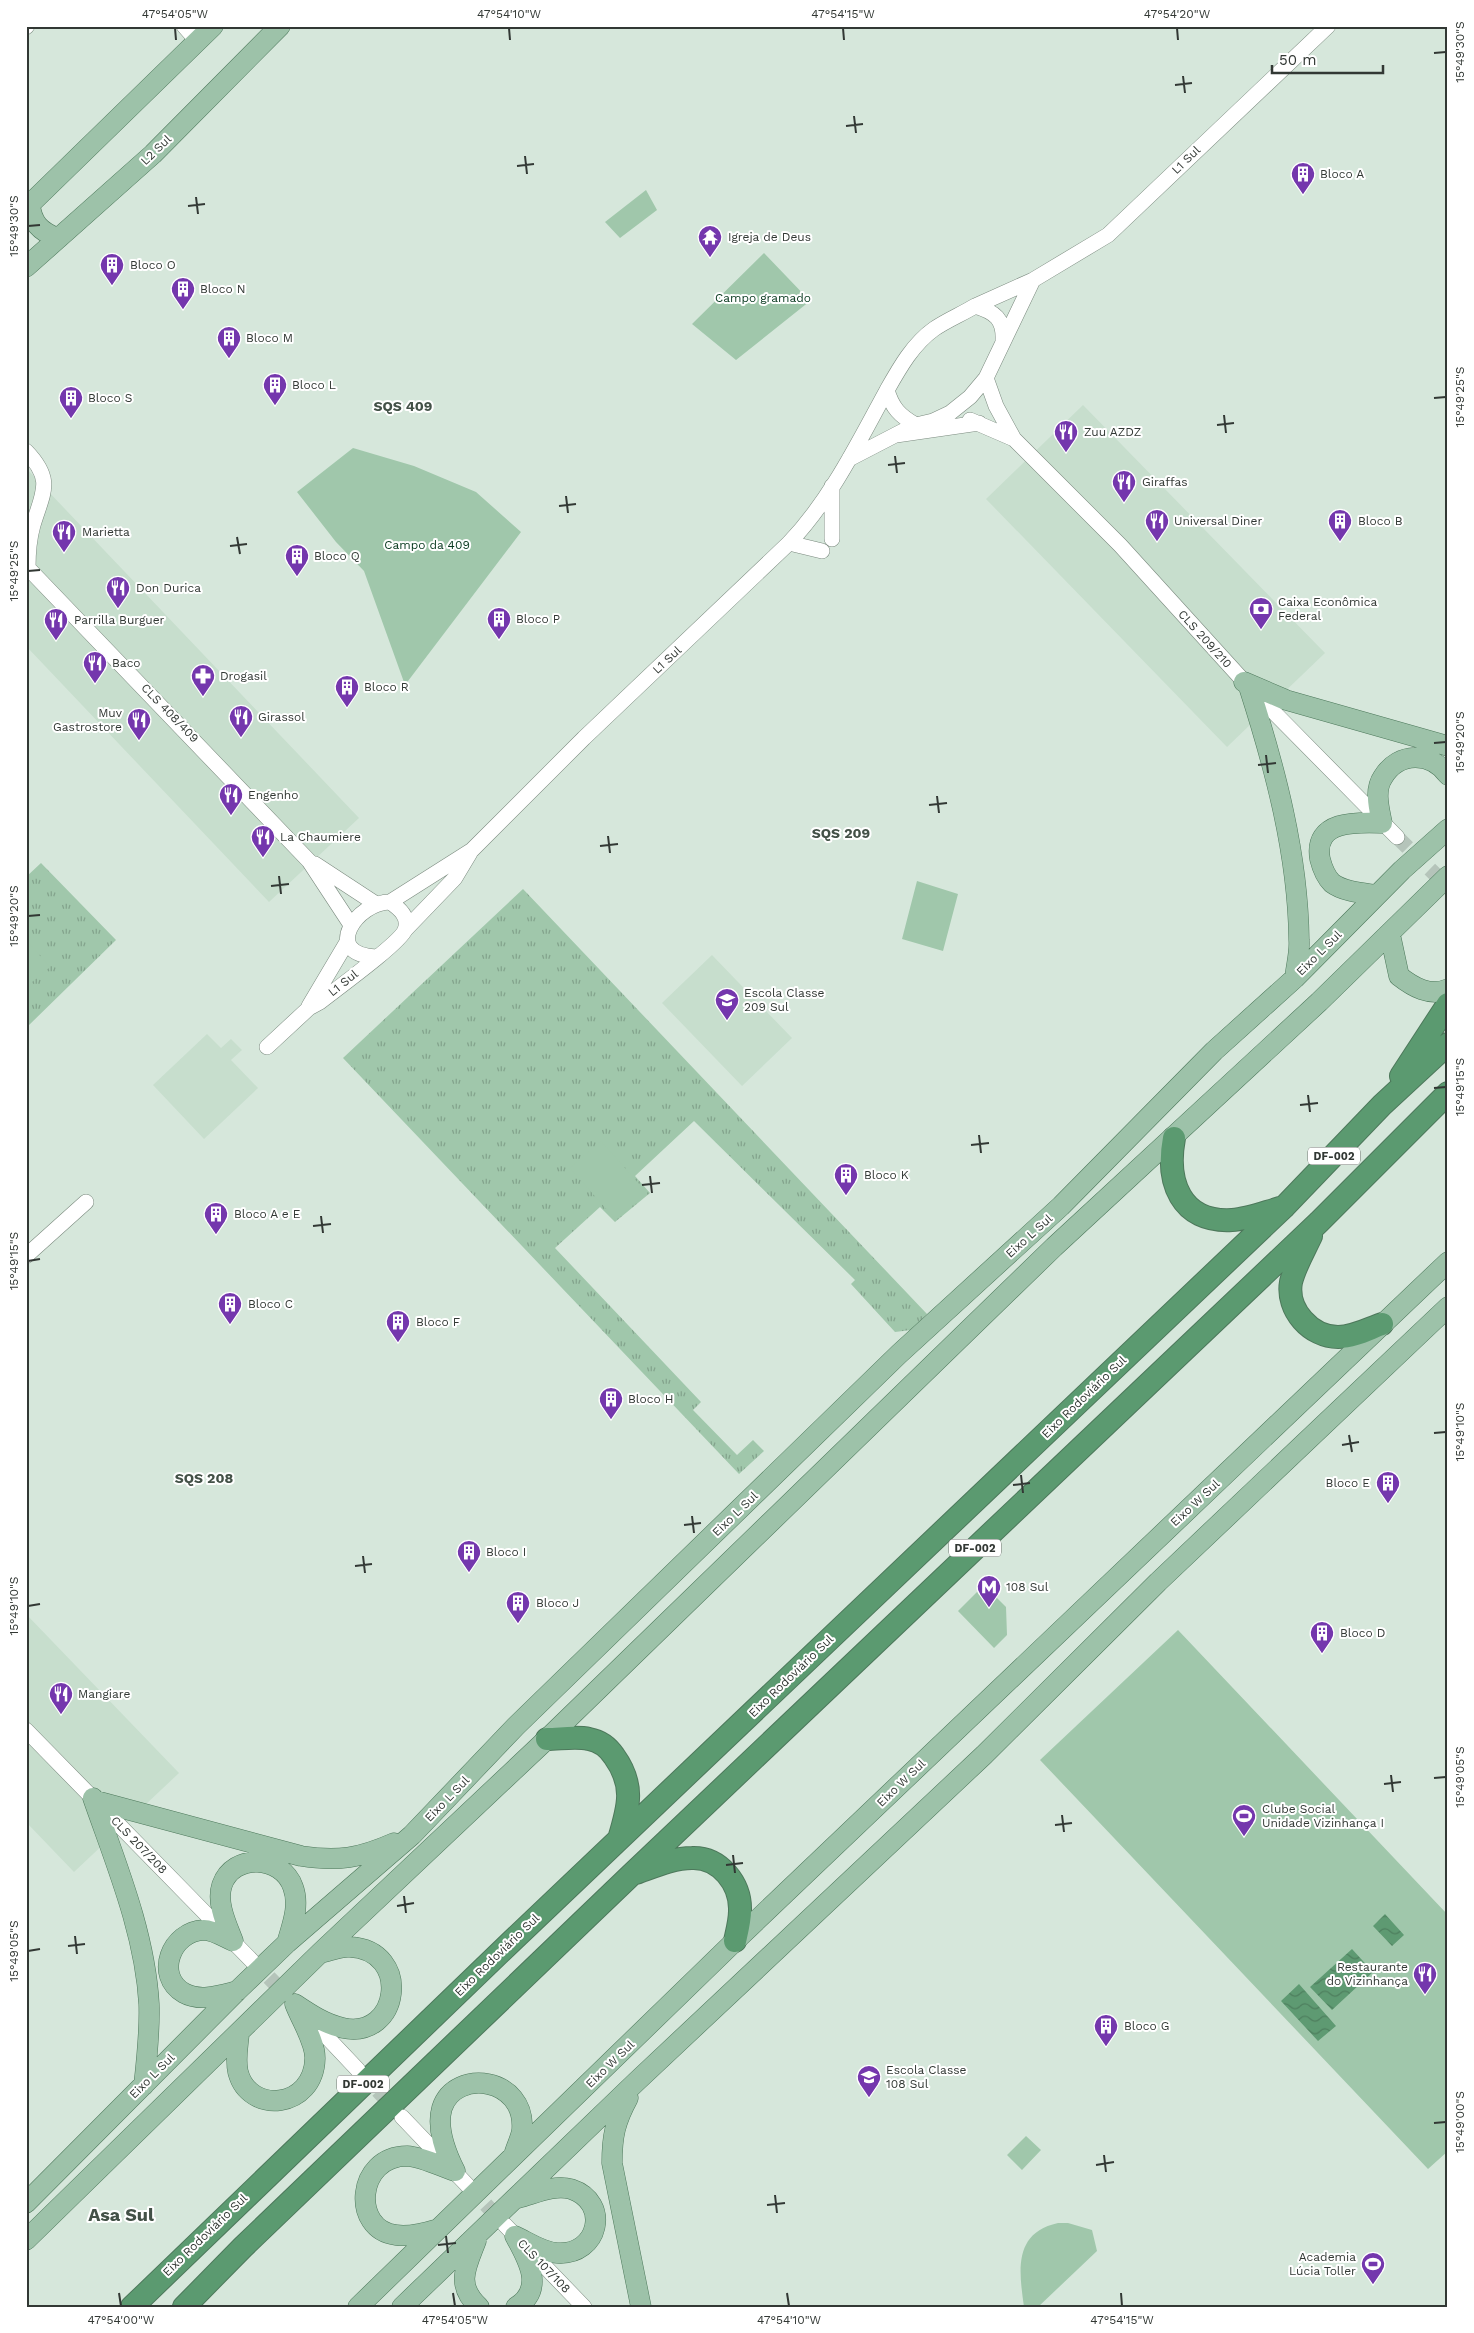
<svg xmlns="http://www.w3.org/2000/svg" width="1474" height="2333" font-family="'Work Sans',sans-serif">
  <defs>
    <pattern id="grass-tufts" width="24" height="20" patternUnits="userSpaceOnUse" patternTransform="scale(1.25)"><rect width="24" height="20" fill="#a0c7ab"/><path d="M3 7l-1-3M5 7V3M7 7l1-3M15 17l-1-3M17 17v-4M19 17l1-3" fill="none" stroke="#83a38c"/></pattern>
    <pattern id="water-waves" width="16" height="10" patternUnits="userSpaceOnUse" patternTransform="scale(1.25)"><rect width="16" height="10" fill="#5e9a72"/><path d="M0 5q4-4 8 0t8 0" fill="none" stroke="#4e7f5e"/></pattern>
  </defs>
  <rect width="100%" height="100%" fill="#d6e7db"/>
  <path fill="#c7decd" d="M 1083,405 L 1325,653 L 1227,747 L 986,499 Z
    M 26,468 L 359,818 L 269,902 L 26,646 Z
    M 712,955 L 792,1038 L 742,1086 L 662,1003 Z
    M 207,1034 L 221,1048 L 231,1039 L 242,1050 L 231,1060 L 258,1088 L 204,1139 L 153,1085 Z
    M 26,1614 L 179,1773 L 74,1872 L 26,1822 Z"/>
  <path fill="url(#grass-tufts)" d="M 41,863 L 116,940 L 26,1028 L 26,877 Z
    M 523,889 L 927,1314 L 911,1330 L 895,1332 L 851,1284 L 855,1280 L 694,1121 L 635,1176 L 650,1193 L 615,1222 L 600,1207 L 555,1248 L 701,1402 L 693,1410 L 737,1455 L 753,1440 L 764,1451 L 739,1474 L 343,1058 Z"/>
  <path fill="#a0c7ab" d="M 646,190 L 657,210 L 620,238 L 605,222 Z
    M 764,253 L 810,301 L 736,360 L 692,324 Z
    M 353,448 L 414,466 L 476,492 L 521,532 L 405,685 L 364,571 L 336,542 L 297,492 Z
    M 917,881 L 958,894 L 943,951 L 902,939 Z
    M 26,940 L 50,967 L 26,987 Z
    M 601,1141 L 647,1193 L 616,1220 L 570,1168 Z
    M 984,1585 L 1006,1607 L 1007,1635 L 994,1648 L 958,1611 Z
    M 1178,1630 L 1448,1915 L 1448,2151 L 1428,2169 L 1040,1760 Z
    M 1026,2136 L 1041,2150 L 1022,2170 L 1007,2155 Z
    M 1058,2223 L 1068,2223 L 1092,2230 L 1097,2251 L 1038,2307 L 1024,2307 C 1019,2271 1013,2233 1058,2223 Z"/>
  <path fill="url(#water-waves)" d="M 1385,1914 L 1404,1935 L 1392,1946 L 1373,1926 Z
    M 1352,1949 L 1373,1972 L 1332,2010 L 1310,1987 Z
    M 1299,1984 L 1336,2026 L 1318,2041 L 1281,2001 Z"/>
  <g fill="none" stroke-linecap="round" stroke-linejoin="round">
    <path stroke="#b5c4ba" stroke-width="15" stroke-dasharray="15 8" stroke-linecap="butt" d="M 1397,837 L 1448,887
      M 253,1961 L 288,1997
      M 362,2074 L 398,2112
      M 470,2188 L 504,2224"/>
    <g stroke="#7b8a7f" stroke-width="16">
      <path id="minor" d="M 184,26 L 198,42
        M 26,27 L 27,26
        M 975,306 L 1033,280 L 1108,235 L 1328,26
        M 1003,340 C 1004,319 995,312 975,306 C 962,314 947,320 934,329 C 913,344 900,367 887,390 C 892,408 900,416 916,425 L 933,421 L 950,413 L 970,397 L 986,378 L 1033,280
        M 986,378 L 996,406 L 1014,439 L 1120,545 L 1249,687 L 1397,837
        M 970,420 L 1014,439
        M 896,435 L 979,423
        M 26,451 C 54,480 43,492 33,525 C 29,539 28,553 28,568
        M 849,459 L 903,431
        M 832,539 L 832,486
        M 789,543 L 822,551
        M 28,568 L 309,861 L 351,925
        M 315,864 L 376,904
        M 390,902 L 472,850 L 584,738 L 789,543 C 831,499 858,443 887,390
        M 405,930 L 455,878 L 470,853
        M 309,1006 L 347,942
        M 267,1047 L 309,1008 L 320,1002 C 335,990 400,943 405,930 C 410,917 399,908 390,902 C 357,902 321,954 376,957
        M 26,1256 L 86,1202
        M 26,1730 L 252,1961
        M 307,2016 L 358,2070
        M 402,2117 L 470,2188
        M 505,2225 L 584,2307"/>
    </g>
    <g stroke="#4d785b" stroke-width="21">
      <path id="major" d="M 30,205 C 32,223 40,231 57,238
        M 26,208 L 213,26
        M 26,267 L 153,154 L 280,26
        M 1244,682 L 1286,700 L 1448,746
        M 1249,687 C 1275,768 1298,854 1299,940 C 1300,953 1296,966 1295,978
        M 1377,895 C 1363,893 1344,892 1332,883 C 1326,877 1322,867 1320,859 C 1313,820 1357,822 1382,823 C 1379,808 1374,790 1383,777 C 1399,751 1431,752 1448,775
        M 1390,934 L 1399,976 C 1413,987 1430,997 1448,989
        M 93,1798 C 116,1864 145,1933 149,2004 C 150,2031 147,2058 144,2085
        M 96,1801 L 301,1856 C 338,1862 360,1858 394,1843
        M 233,1941 C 227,1925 216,1903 222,1885 C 233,1853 282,1855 293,1887 C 300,1906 292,1925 287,1943
        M 233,1941 C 224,1937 213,1930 204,1930 C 171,1931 154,1976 184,1993 C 200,2002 221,1995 237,1991
        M 295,2004 C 310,2014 325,2024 343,2028 C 400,2040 412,1950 350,1947 C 341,1946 330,1951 320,1953
        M 239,2034 C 238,2046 235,2059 238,2072 C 249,2115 314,2109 315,2058 C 315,2041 301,2020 295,2004
        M 628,2098 C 615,2122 612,2136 612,2163 L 641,2307
        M 455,2171 C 446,2153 436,2129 442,2108 C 455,2068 526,2077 522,2130 C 521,2138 516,2147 514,2155
        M 26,2203 L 237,1991 L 287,1943 L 412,1835 L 516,1726 L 899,1354 L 1061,1206 L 1214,1051 L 1295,978 L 1402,870 L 1448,829
        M 438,2229 C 425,2233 410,2237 396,2235 C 351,2230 356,2156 407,2156 C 422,2157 440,2166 455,2171
        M 515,2236 C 528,2242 542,2252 557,2253 C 599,2256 611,2202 571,2189 C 554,2184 534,2194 518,2198
        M 515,2236 C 527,2258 546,2289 516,2307
        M 26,2240 L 320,1953 L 547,1739 L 1054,1247 L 1319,1002 L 1448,876
        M 476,2241 C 466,2267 455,2285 479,2307
        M 358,2307 L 735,1941 L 1448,1262
        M 402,2307 L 636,2082 L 984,1755 L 1158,1582 L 1448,1307"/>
    </g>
    <g stroke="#4d785b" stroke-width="24">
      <path id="highway" d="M 1401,1076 L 1448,1004
        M 1174,1138 C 1166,1181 1180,1223 1232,1220 C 1249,1219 1268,1211 1284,1207
        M 1311,1236 C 1304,1251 1295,1266 1291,1282 C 1286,1310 1311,1337 1338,1337 C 1354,1337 1368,1329 1382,1324
        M 547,1739 C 560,1739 576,1736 589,1739 C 600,1741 608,1747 614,1756 C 635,1785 629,1806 619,1839
        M 636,1873 C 653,1867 673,1858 692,1858 C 720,1857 741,1884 740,1911 C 740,1921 737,1932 735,1941
        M 132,2307 L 512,1941 L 1285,1206 L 1382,1105 L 1448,1044
        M 184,2307 L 243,2247 L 631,1875 L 1319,1222 L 1448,1093"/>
    </g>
    <use href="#minor" stroke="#fff" stroke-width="15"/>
    <use href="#major" stroke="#9dc2a9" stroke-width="20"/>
    <use href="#highway" stroke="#5b9a70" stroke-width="22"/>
  </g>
  <path fill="none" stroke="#323834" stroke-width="2" d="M 175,28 L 176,40M 509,28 L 510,40M 843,28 L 844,40M 1177,28 L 1178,40M 1434,53 L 1446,52M 1183,76 L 1185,93M 1175,85 L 1192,83M 854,116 L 856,133M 846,126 L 863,124M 525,156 L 527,174M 517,166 L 534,164M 196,197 L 198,214M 188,206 L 205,204M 28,226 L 40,225M 1434,398 L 1446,397M 1224,415 L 1226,433M 1217,425 L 1234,423M 895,456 L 897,473M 888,465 L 905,463M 566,496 L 568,513M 559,506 L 576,504M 237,537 L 240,554M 230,546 L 247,544M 28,571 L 40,570M 1434,743 L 1446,742M 1266,755 L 1268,773M 1258,765 L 1276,763M 937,796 L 939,813M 929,805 L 947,803M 608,836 L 610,853M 600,846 L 618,844M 279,876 L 281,894M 271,886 L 289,884M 28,916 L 40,915M 1434,1088 L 1446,1087M 1308,1095 L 1310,1112M 1300,1105 L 1318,1103M 979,1135 L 981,1153M 971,1145 L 989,1143M 650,1176 L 652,1193M 642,1185 L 660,1183M 321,1216 L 323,1233M 313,1226 L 331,1224M 28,1261 L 40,1259M 1434,1433 L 1446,1432M 1349,1435 L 1352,1452M 1342,1445 L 1359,1442M 1021,1475 L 1023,1493M 1013,1485 L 1030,1483M 692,1516 L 694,1533M 684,1525 L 701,1523M 363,1556 L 365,1573M 355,1566 L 372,1564M 28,1606 L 40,1604M 1391,1775 L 1393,1792M 1434,1778 L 1446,1777M 1384,1784 L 1401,1782M 1062,1815 L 1064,1832M 1055,1825 L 1072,1823M 733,1855 L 735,1873M 726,1865 L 743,1863M 404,1896 L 406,1913M 397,1906 L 414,1903M 75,1936 L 77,1954M 68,1946 L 85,1944M 28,1951 L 40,1949M 1434,2123 L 1446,2122M 1104,2155 L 1106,2172M 1096,2165 L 1114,2162M 775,2195 L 777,2213M 767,2205 L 785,2203M 446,2236 L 448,2253M 438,2245 L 456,2243M 119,2293 L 121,2306M 453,2293 L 455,2306M 787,2293 L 789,2306M 1121,2293 L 1122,2306"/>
  <defs>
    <g id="building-pin" transform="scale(1.25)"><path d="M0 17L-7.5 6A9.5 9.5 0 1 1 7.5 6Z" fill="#7437ad" stroke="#fff"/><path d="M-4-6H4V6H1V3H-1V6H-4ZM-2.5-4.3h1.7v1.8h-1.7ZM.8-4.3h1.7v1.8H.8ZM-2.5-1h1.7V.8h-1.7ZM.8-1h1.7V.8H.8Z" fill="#fff"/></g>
    <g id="temple-pin" transform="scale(1.25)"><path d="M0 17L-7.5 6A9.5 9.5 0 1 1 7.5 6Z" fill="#7437ad" stroke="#fff"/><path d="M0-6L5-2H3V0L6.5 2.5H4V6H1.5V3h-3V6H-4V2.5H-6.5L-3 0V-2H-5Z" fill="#fff"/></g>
    <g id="restaurant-pin" transform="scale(1.25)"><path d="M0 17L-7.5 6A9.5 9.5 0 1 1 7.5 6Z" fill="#7437ad" stroke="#fff"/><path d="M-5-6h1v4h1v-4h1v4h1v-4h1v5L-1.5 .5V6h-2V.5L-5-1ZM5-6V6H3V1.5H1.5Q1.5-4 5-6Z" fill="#fff"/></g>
    <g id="bank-pin" transform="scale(1.25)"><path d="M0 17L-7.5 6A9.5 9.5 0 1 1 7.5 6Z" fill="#7437ad" stroke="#fff"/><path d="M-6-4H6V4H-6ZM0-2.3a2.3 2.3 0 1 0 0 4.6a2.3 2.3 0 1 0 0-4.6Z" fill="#fff"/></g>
    <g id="pharmacy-pin" transform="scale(1.25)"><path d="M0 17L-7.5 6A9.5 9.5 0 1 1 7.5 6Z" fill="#7437ad" stroke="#fff"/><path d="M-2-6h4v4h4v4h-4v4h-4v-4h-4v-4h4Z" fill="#fff"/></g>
    <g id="school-pin" transform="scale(1.25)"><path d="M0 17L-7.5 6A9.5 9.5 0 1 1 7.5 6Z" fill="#7437ad" stroke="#fff"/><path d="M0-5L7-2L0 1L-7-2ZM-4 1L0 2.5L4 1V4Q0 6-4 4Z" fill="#fff"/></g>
    <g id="metro-pin" transform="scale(1.25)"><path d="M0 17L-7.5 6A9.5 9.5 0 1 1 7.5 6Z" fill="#7437ad" stroke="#fff"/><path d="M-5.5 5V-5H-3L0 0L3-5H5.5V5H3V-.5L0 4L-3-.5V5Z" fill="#fff"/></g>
    <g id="stadium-pin" transform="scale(1.25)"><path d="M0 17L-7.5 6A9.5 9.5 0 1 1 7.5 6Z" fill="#7437ad" stroke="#fff"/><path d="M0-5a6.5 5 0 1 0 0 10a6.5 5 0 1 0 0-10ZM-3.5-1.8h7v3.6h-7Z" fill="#fff"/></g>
  </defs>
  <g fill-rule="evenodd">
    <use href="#building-pin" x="1303" y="174"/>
    <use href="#temple-pin" x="710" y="237"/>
    <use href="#building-pin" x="112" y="265"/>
    <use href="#building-pin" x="183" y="289"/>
    <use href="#building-pin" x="229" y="338"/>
    <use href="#building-pin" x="275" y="385"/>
    <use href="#building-pin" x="71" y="398"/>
    <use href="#restaurant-pin" x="1066" y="432"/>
    <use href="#restaurant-pin" x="1124" y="482"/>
    <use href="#restaurant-pin" x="1157" y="521"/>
    <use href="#building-pin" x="1340" y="521"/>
    <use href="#restaurant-pin" x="64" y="532"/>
    <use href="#building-pin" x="297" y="556"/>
    <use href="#restaurant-pin" x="118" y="588"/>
    <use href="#bank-pin" x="1261" y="609"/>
    <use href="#building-pin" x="499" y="619"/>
    <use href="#restaurant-pin" x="56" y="620"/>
    <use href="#restaurant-pin" x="95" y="663"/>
    <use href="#pharmacy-pin" x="203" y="676"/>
    <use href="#building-pin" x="347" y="687"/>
    <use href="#restaurant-pin" x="241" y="717"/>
    <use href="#restaurant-pin" x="139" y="720"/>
    <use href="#restaurant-pin" x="231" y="795"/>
    <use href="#restaurant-pin" x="263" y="837"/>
    <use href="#school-pin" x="727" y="1000"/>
    <use href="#building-pin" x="846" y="1175"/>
    <use href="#building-pin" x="216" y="1214"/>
    <use href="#building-pin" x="230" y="1304"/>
    <use href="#building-pin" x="398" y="1322"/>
    <use href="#building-pin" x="611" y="1399"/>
    <use href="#building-pin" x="1388" y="1483"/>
    <use href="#building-pin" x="469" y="1552"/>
    <use href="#metro-pin" x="989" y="1587"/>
    <use href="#building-pin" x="518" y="1603"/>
    <use href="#building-pin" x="1322" y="1633"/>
    <use href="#restaurant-pin" x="61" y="1694"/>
    <use href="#stadium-pin" x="1244" y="1816"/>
    <use href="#restaurant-pin" x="1425" y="1974"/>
    <use href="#building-pin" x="1106" y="2026"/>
    <use href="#school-pin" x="869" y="2077"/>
    <use href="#stadium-pin" x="1373" y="2264"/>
  </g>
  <g text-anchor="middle" stroke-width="4" stroke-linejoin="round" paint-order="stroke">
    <g fill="#fff" stroke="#707471" stroke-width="1">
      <rect x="1308" y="1147.5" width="52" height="17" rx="4"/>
      <rect x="949" y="1539.5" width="52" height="17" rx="4"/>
      <rect x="337" y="2075.5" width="52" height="17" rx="4"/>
    </g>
    <g font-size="11" font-weight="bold" fill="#323834">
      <text x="1334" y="1160">DF-002</text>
      <text x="975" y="1552">DF-002</text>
      <text x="363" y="2088">DF-002</text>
    </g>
    <g font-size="12" fill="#323834" stroke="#fff">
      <text transform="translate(156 150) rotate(-44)" y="4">L2 Sul</text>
      <text transform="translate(1186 160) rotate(-44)" y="4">L1 Sul</text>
      <text transform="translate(1205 639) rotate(48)" y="4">CLS 209/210</text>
      <text transform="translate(667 660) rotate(-43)" y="4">L1 Sul</text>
      <text transform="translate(170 713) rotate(46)" y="4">CLS 408/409</text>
      <text transform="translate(1319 953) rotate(-45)" y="4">Eixo L Sul</text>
      <text transform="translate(343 983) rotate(-39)" y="4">L1 Sul</text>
      <text transform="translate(1029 1236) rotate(-42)" y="4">Eixo L Sul</text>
      <text transform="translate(1084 1397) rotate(-44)" y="4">Eixo Rodoviário Sul</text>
      <text transform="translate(1195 1503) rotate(-43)" y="4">Eixo W Sul</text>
      <text transform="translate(735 1514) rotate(-44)" y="4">Eixo L Sul</text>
      <text transform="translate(791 1676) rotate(-44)" y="4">Eixo Rodoviário Sul</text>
      <text transform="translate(901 1783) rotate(-44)" y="4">Eixo W Sul</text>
      <text transform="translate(447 1799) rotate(-46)" y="4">Eixo L Sul</text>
      <text transform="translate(139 1845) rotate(46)" y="4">CLS 207/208</text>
      <text transform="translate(497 1955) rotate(-44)" y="4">Eixo Rodoviário Sul</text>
      <text transform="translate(610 2064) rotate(-44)" y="4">Eixo W Sul</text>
      <text transform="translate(152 2076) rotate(-45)" y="4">Eixo L Sul</text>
      <text transform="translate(205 2235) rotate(-44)" y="4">Eixo Rodoviário Sul</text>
      <text transform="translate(544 2266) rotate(46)" y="4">CLS 107/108</text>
    </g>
    <g font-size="12" fill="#323834" stroke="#fff" text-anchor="start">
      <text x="1320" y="178">Bloco A</text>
      <text x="728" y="241">Igreja de Deus</text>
      <text x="130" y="269">Bloco O</text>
      <text x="200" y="293">Bloco N</text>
      <text x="246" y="342">Bloco M</text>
      <text x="292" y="389">Bloco L</text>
      <text x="88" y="402">Bloco S</text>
      <text x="1084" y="436">Zuu AZDZ</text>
      <text x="1142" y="486">Giraffas</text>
      <text x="1174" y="525">Universal Diner</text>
      <text x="1358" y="525">Bloco B</text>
      <text x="82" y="536">Marietta</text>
      <text x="314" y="560">Bloco Q</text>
      <text x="136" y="592">Don Durica</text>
      <text x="1278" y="606">Caixa Econômica<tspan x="1278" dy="14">Federal</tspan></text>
      <text x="516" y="623">Bloco P</text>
      <text x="74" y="624">Parrilla Burguer</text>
      <text x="112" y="667">Baco</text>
      <text x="220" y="680">Drogasil</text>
      <text x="364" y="691">Bloco R</text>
      <text x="122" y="717" text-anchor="end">Muv<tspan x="122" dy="14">Gastrostore</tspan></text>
      <text x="258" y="721">Girassol</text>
      <text x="248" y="799">Engenho</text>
      <text x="280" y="841">La Chaumiere</text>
      <text x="744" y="997">Escola Classe<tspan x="744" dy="14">209 Sul</tspan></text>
      <text x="864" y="1179">Bloco K</text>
      <text x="234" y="1218">Bloco A e E</text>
      <text x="248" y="1308">Bloco C</text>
      <text x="416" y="1326">Bloco F</text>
      <text x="628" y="1403">Bloco H</text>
      <text x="1370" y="1487" text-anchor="end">Bloco E</text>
      <text x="486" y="1556">Bloco I</text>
      <text x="1006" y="1591">108 Sul</text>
      <text x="536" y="1607">Bloco J</text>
      <text x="1340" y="1637">Bloco D</text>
      <text x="78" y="1698">Mangiare</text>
      <text x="1262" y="1813">Clube Social<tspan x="1262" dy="14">Unidade Vizinhança I</tspan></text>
      <text x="1408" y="1971" text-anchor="end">Restaurante<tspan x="1408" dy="14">do Vizinhança</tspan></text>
      <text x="1124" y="2030">Bloco G</text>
      <text x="886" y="2074">Escola Classe<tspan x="886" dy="14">108 Sul</tspan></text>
      <text x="1356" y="2261" text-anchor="end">Academia<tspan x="1356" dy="14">Lúcia Toller</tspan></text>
    </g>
    <g font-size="12" fill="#06381d" stroke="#fff">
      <text x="763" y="302">Campo gramado</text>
      <text x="427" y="549">Campo da 409</text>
    </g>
    <g font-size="14" font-weight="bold" fill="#435147" stroke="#fff">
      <text x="403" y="411">SQS 409</text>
      <text x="841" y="838">SQS 209</text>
      <text x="204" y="1483">SQS 208</text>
    </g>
    <g font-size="18" font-weight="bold" fill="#435147" stroke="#fff">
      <text x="121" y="2221">Asa Sul</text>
    </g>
  </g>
  <rect width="1474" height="2333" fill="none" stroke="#ffffff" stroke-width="55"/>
  <path d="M1272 65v8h111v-8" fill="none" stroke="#323834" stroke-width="2.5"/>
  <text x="1279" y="65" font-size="15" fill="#323834" stroke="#ffffff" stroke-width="4" paint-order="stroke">50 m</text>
  <rect x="28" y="28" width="1418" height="2278" fill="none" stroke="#323834" stroke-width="2"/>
  <g font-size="12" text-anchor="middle" fill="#323834">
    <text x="175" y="18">47°54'05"W</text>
    <text x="509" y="18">47°54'10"W</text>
    <text x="843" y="18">47°54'15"W</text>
    <text x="1177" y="18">47°54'20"W</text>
    <text transform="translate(1460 52) rotate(-90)" y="4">15°49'30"S</text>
    <text transform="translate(14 226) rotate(-90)" y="4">15°49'30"S</text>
    <text transform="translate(1460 397) rotate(-90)" y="4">15°49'25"S</text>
    <text transform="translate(14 571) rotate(-90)" y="4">15°49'25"S</text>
    <text transform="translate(1460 742) rotate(-90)" y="4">15°49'20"S</text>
    <text transform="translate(14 916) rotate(-90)" y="4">15°49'20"S</text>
    <text transform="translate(1460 1087) rotate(-90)" y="4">15°49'15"S</text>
    <text transform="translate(14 1261) rotate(-90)" y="4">15°49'15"S</text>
    <text transform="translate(1460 1432) rotate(-90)" y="4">15°49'10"S</text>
    <text transform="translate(14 1606) rotate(-90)" y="4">15°49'10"S</text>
    <text transform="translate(1460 1777) rotate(-90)" y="4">15°49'05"S</text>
    <text transform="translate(14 1951) rotate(-90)" y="4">15°49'05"S</text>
    <text transform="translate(1460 2122) rotate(-90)" y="4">15°49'00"S</text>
    <text x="121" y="2324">47°54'00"W</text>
    <text x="455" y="2324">47°54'05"W</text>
    <text x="789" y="2324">47°54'10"W</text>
    <text x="1122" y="2324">47°54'15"W</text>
  </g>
</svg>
